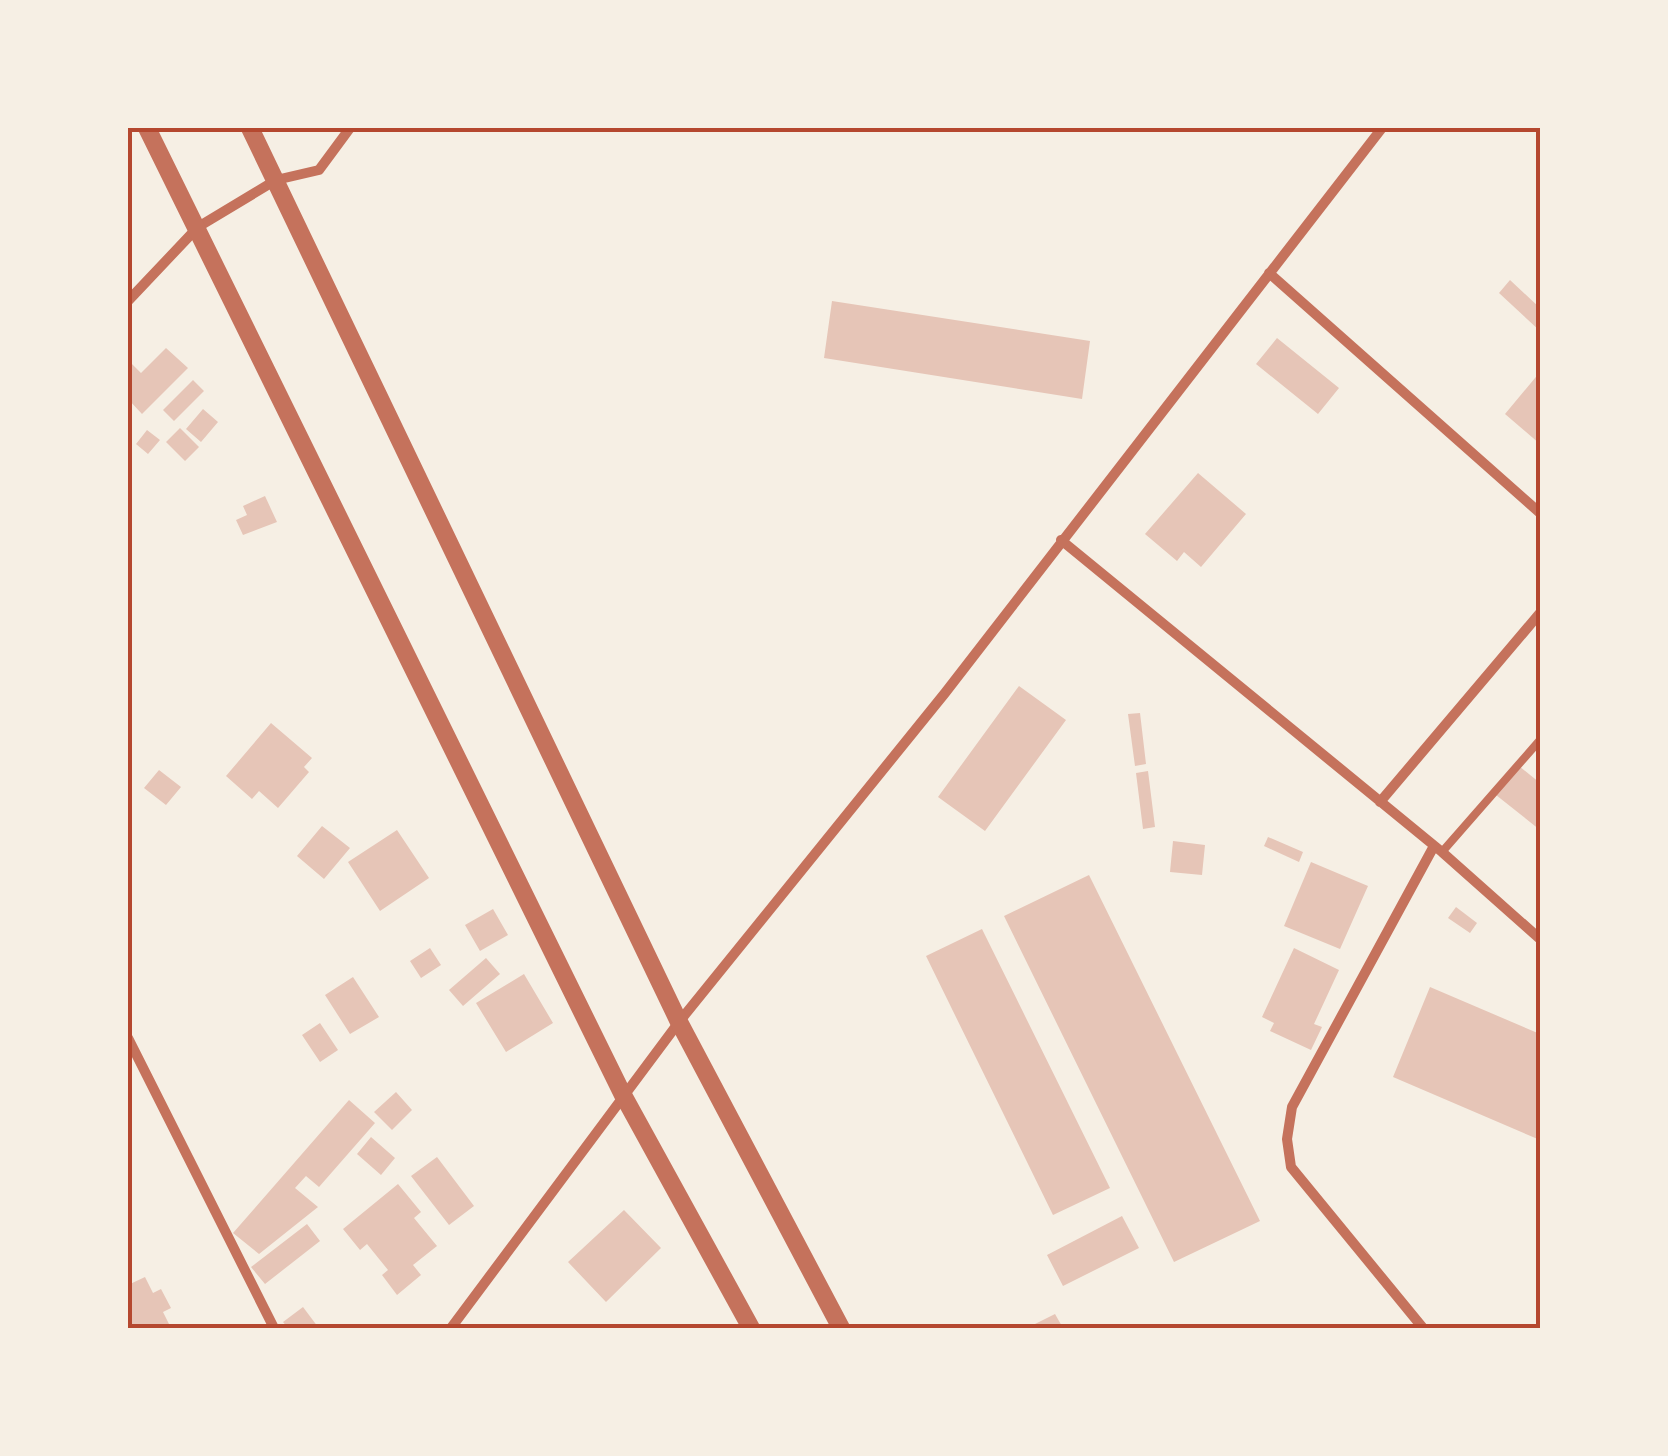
<svg xmlns="http://www.w3.org/2000/svg" width="1668" height="1456" font-family="Merriweather,serif">
  <rect width="100%" height="100%" fill="#f6efe4"/>
  <path fill="#e6c5b7" d="M 1510,280 L 1540,308 L 1540,331 L 1499,293 Z
    M 832,301 L 1090,341 L 1082,399 L 824,358 Z
    M 1277,338 L 1339,388 L 1318,414 L 1256,364 Z
    M 166,348 L 188,368 L 142,414 L 128,399 L 128,367 L 131,363 L 141,373 Z
    M 1540,372 L 1540,444 L 1505,414 Z
    M 193,380 L 204,391 L 174,421 L 163,410 Z
    M 203,409 L 218,422 L 201,442 L 186,429 Z
    M 180,428 L 199,447 L 185,461 L 166,442 Z
    M 147,430 L 160,440 L 148,454 L 136,444 Z
    M 1198,473 L 1246,514 L 1201,567 L 1184,552 L 1177,561 L 1145,534 Z
    M 265,496 L 277,522 L 243,535 L 236,520 L 247,515 L 243,506 Z
    M 1019,686 L 1066,720 L 985,831 L 938,797 Z
    M 1140,713 L 1146,764 L 1135,766 L 1128,714 Z
    M 271,723 L 312,758 L 304,767 L 309,772 L 278,808 L 259,791 L 252,799 L 226,776 Z
    M 1519,766 L 1540,783 L 1540,830 L 1496,795 Z
    M 159,770 L 181,787 L 166,805 L 144,788 Z
    M 1148,771 L 1155,827 L 1143,829 L 1136,773 Z
    M 322,826 L 350,848 L 324,879 L 297,856 Z
    M 397,830 L 429,878 L 380,911 L 348,862 Z
    M 1268,837 L 1303,852 L 1299,862 L 1264,846 Z
    M 1173,841 L 1205,845 L 1202,875 L 1170,872 Z
    M 1311,862 L 1368,886 L 1340,949 L 1284,926 Z
    M 1089,875 L 1260,1221 L 1174,1262 L 1004,916 Z
    M 1456,907 L 1477,923 L 1470,933 L 1448,918 Z
    M 493,909 L 508,935 L 480,951 L 465,925 Z
    M 982,929 L 1110,1188 L 1053,1215 L 926,956 Z
    M 430,948 L 441,965 L 421,978 L 410,961 Z
    M 1294,948 L 1339,970 L 1314,1024 L 1322,1027 L 1311,1050 L 1270,1031 L 1274,1023 L 1262,1017 Z
    M 486,958 L 500,974 L 463,1006 L 449,990 Z
    M 524,974 L 553,1023 L 506,1052 L 476,1003 Z
    M 353,977 L 379,1017 L 350,1034 L 325,995 Z
    M 1430,987 L 1540,1034 L 1540,1140 L 1393,1077 Z
    M 320,1023 L 338,1050 L 320,1062 L 302,1035 Z
    M 396,1092 L 412,1110 L 392,1130 L 374,1112 Z
    M 349,1100 L 375,1123 L 319,1187 L 306,1176 L 295,1188 L 318,1207 L 259,1254 L 233,1233 Z
    M 371,1137 L 395,1158 L 381,1175 L 357,1154 Z
    M 437,1157 L 474,1206 L 449,1225 L 411,1176 Z
    M 398,1184 L 421,1212 L 414,1218 L 437,1246 L 413,1265 L 421,1275 L 397,1295 L 382,1275 L 388,1270 L 367,1244 L 360,1250 L 343,1229 Z
    M 624,1210 L 661,1248 L 606,1302 L 568,1262 Z
    M 1122,1216 L 1139,1248 L 1063,1286 L 1047,1255 Z
    M 307,1224 L 320,1241 L 265,1284 L 251,1267 Z
    M 145,1277 L 153,1293 L 161,1289 L 171,1308 L 163,1312 L 171,1328 L 128,1328 L 128,1285 Z
    M 303,1307 L 318,1327 L 288,1328 L 283,1322 Z
    M 1055,1314 L 1063,1328 L 1027,1328 Z"/>
  <g fill="none" stroke-linecap="round" stroke-linejoin="round">
    <path stroke="#c5725c" stroke-width="8" d="M 1442,852 L 1540,740"/>
    <path stroke="#c5725c" stroke-width="10" d="M 1269,273 L 1540,513
      M 128,301 L 198,227 L 276,180 L 319,170 L 350,128
      M 1061,540 L 1442,852 L 1540,939
      M 1380,802 L 1540,613
      M 128,1038 L 274,1328
      M 451,1328 L 679,1022 L 945,693 L 1382,128
      M 1423,1328 L 1291,1167 L 1287,1139 L 1292,1107 L 1434,846"/>
    <path stroke="#c5725c" stroke-width="18" d="M 147,128 L 623,1095 L 751,1328
      M 250,128 L 679,1022 L 841,1328"/>
  </g>
  <rect width="1668" height="1456" fill="none" stroke="#f6efe4" stroke-width="260"/>
  <rect x="130" y="130" width="1408" height="1196" fill="none" stroke="#b5482f" stroke-width="4"/>
</svg>
